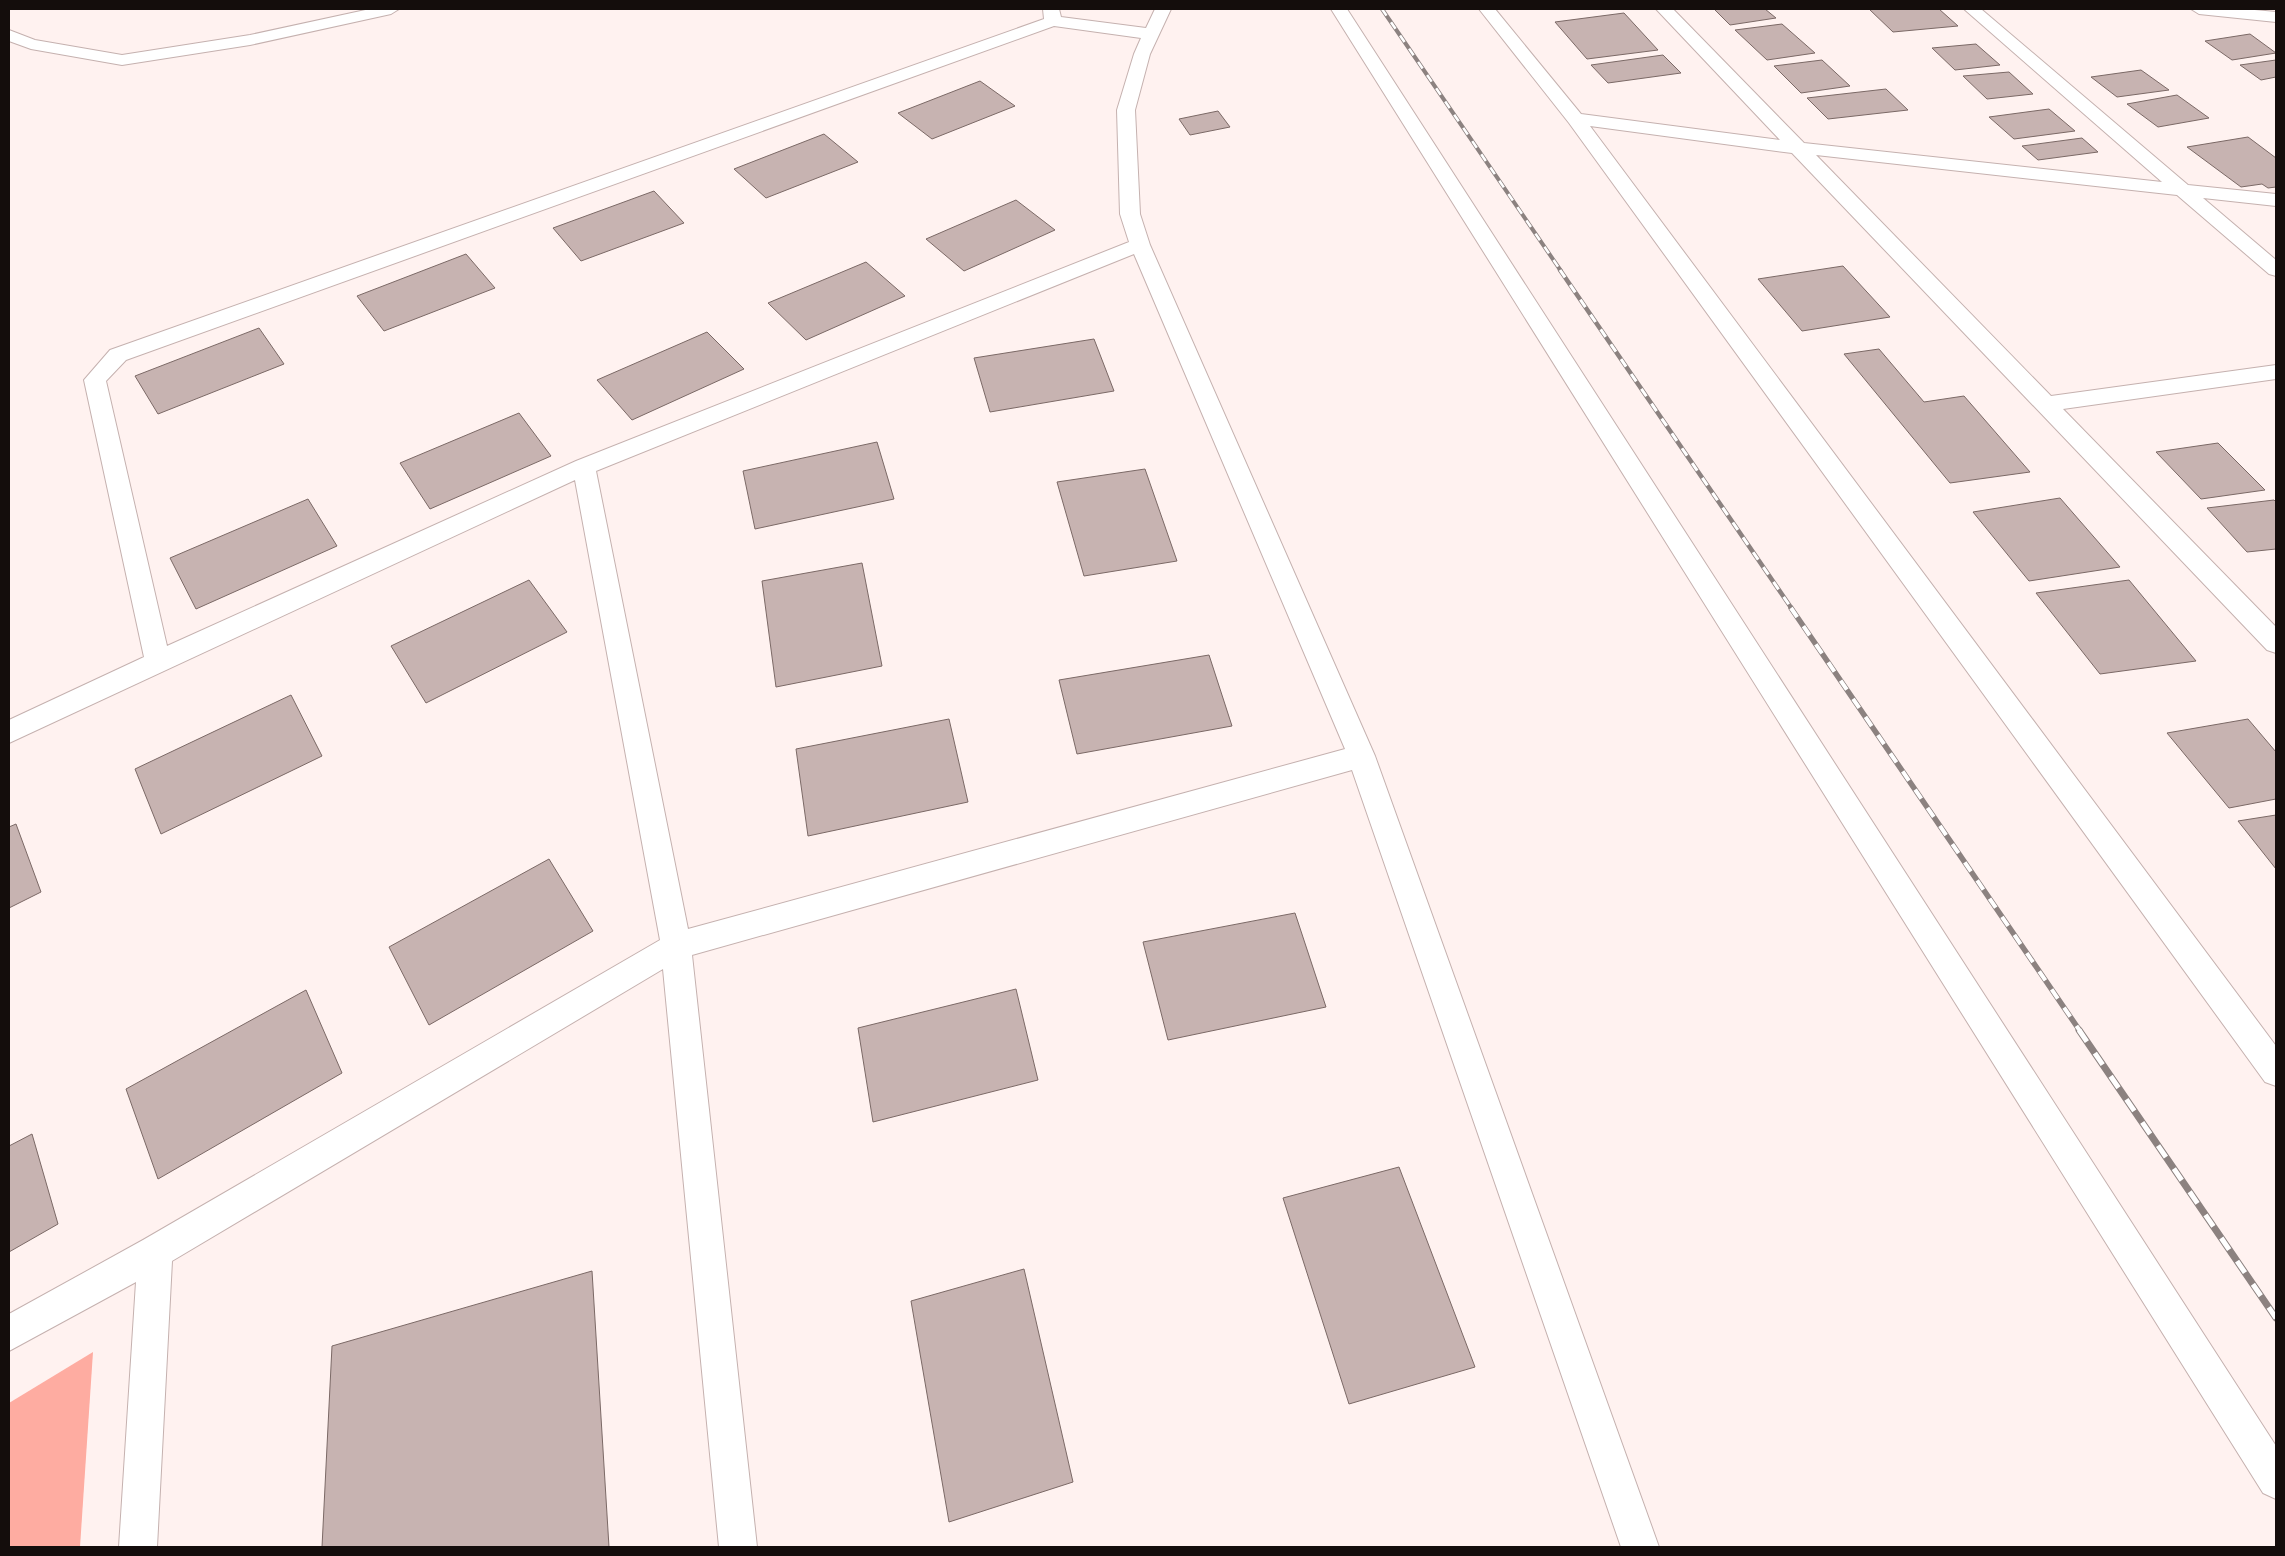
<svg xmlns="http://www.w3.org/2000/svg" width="2285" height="1556" font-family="Montserrat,sans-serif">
  <rect width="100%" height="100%" fill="#fff2f0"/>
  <path fill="#feaca1" d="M 93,1352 L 80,1547 L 9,1547 L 9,1403 Z"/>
  <path fill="#c7b3b1" stroke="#7b6966" d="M 1714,9 L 1765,9 L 1776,18 L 1730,25 Z
    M 1869,9 L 1939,9 L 1958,26 L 1893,32 Z
    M 1624,13 L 1658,50 L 1587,59 L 1555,22 Z
    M 1782,24 L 1815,53 L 1767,60 L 1735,30 Z
    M 2250,34 L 2276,53 L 2232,60 L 2205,41 Z
    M 1976,44 L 2000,65 L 1955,70 L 1932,48 Z
    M 1663,55 L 1681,73 L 1608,83 L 1591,65 Z
    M 1822,60 L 1850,86 L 1801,93 L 1774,66 Z
    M 2276,60 L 2276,77 L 2261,80 L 2240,65 Z
    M 2141,70 L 2169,90 L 2117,97 L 2091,77 Z
    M 2009,72 L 2033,94 L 1987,99 L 1963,76 Z
    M 980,81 L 1015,106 L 932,139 L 898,113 Z
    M 1886,89 L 1908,110 L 1828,119 L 1807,98 Z
    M 2177,95 L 2209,118 L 2158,127 L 2127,104 Z
    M 2049,109 L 2075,131 L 2014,139 L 1989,117 Z
    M 1218,111 L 1230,127 L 1190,135 L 1179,119 Z
    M 824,134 L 858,162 L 766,198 L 734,169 Z
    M 2248,137 L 2276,158 L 2276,187 L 2268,188 L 2262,184 L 2241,187 L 2187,147 Z
    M 2082,138 L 2098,152 L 2038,160 L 2022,146 Z
    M 654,191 L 684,223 L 581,261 L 553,228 Z
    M 1016,200 L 1055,230 L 964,271 L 926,239 Z
    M 466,254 L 495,288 L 384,331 L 357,296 Z
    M 866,262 L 905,296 L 806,340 L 768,303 Z
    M 1843,266 L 1890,317 L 1802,331 L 1758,279 Z
    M 259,328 L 284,364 L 158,414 L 135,376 Z
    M 707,332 L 744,369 L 632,420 L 597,380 Z
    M 1094,339 L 1114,391 L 990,412 L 974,358 Z
    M 1879,349 L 1924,402 L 1964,396 L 2030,472 L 1950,483 L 1844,354 Z
    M 519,413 L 551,456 L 430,509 L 400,463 Z
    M 877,442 L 894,499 L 755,529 L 743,471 Z
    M 2218,443 L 2265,490 L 2201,499 L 2156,452 Z
    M 1145,469 L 1177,561 L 1084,576 L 1057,482 Z
    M 2060,498 L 2120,567 L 2029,581 L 1973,512 Z
    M 308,499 L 337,546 L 196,609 L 170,558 Z
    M 2274,500 L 2276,502 L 2276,549 L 2247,552 L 2207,508 Z
    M 862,563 L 882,666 L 776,687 L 762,581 Z
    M 529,580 L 567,632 L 426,703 L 391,646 Z
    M 2129,580 L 2196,661 L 2100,674 L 2036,593 Z
    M 1209,655 L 1232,726 L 1077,754 L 1059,680 Z
    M 291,695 L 322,756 L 161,834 L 135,769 Z
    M 949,719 L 968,802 L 808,836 L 796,749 Z
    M 2248,719 L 2276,752 L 2276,799 L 2229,808 L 2167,733 Z
    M 2276,815 L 2276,869 L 2238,821 Z
    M 16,824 L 41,892 L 9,908 L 9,827 Z
    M 549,859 L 593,931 L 429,1025 L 389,947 Z
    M 1295,913 L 1326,1007 L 1168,1040 L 1143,942 Z
    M 1016,989 L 1038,1080 L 873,1122 L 858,1028 Z
    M 306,990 L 342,1073 L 158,1179 L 126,1089 Z
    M 32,1134 L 58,1224 L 9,1252 L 9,1146 Z
    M 1399,1167 L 1475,1367 L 1349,1404 L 1283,1198 Z
    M 1024,1269 L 1073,1482 L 949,1522 L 911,1301 Z
    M 592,1271 L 609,1547 L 322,1547 L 332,1346 Z"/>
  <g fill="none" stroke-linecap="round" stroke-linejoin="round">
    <g stroke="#c5b1af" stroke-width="2">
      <path id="minor" d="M 370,9 L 399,9 L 391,14 L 250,45 L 122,65 L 31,49 L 9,41 L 9,30 L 35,40 L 122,55 L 250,35 Z
        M 1043,9 L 1059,9 L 1061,17 L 1146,28 L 1155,9 L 1171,9 L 1150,54 L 1135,110 L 1140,214 L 1150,245 L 1375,756 L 1659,1547 L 1621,1547 L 1352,770 L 692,955 L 757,1547 L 719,1547 L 663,969 L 172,1261 L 157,1547 L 119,1547 L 136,1282 L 9,1351 L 9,1314 L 143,1240 L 660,940 L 575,480 L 9,743 L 9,720 L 144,657 L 84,380 L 110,350 L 1044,19 ZM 1054,26 L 1141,38 L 1134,54 L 1117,110 L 1120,214 L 1129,242 L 576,461 L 167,646 L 106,381 L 126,360 ZM 1134,254 L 1345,749 L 688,929 L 596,471 Z
        M 1331,9 L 1347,9 L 2276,1446 L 2276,1499 L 2263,1493 Z
        M 1479,9 L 1495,9 L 1581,114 L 1780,140 L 1656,9 L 1673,9 L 1804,143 L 2162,182 L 1964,9 L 1981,9 L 2188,185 L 2276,194 L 2276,206 L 2203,198 L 2276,260 L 2276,276 L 2269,274 L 2177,195 L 1816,155 L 2051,396 L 2276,365 L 2276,379 L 2063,409 L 2276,627 L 2276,653 L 2267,650 L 1792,153 L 1590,126 L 2276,1046 L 2276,1086 L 2265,1082 L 1569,123 Z
        M 2191,9 L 2244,9 L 2276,12 L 2276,22 L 2199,14 Z"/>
    </g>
    <use href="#minor" fill="#fff" fill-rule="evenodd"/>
    <g stroke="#8c8280" stroke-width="4">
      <path id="rail-far3" d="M 1382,9 L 1561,271"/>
    </g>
    <g stroke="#8c8280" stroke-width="4.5">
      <path id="rail-far2" d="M 1560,270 L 1792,609"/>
    </g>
    <g stroke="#8c8280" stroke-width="5.5">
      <path id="rail-far1" d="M 1791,608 L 2080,1031"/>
    </g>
    <g stroke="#8c8280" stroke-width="7">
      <path id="rail" d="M 2079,1030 L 2276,1318"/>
    </g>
    <use href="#rail-far3" stroke="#fff" stroke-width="2.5" stroke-dasharray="8" stroke-linecap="butt"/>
    <use href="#rail-far2" stroke="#fff" stroke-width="3" stroke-dasharray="9" stroke-linecap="butt"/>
    <use href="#rail-far1" stroke="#fff" stroke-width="4" stroke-dasharray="11" stroke-linecap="butt"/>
    <use href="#rail" stroke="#fff" stroke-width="5" stroke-dasharray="14" stroke-linecap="butt"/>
  </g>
  <rect width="2285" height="1556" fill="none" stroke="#140d0c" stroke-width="20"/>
</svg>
